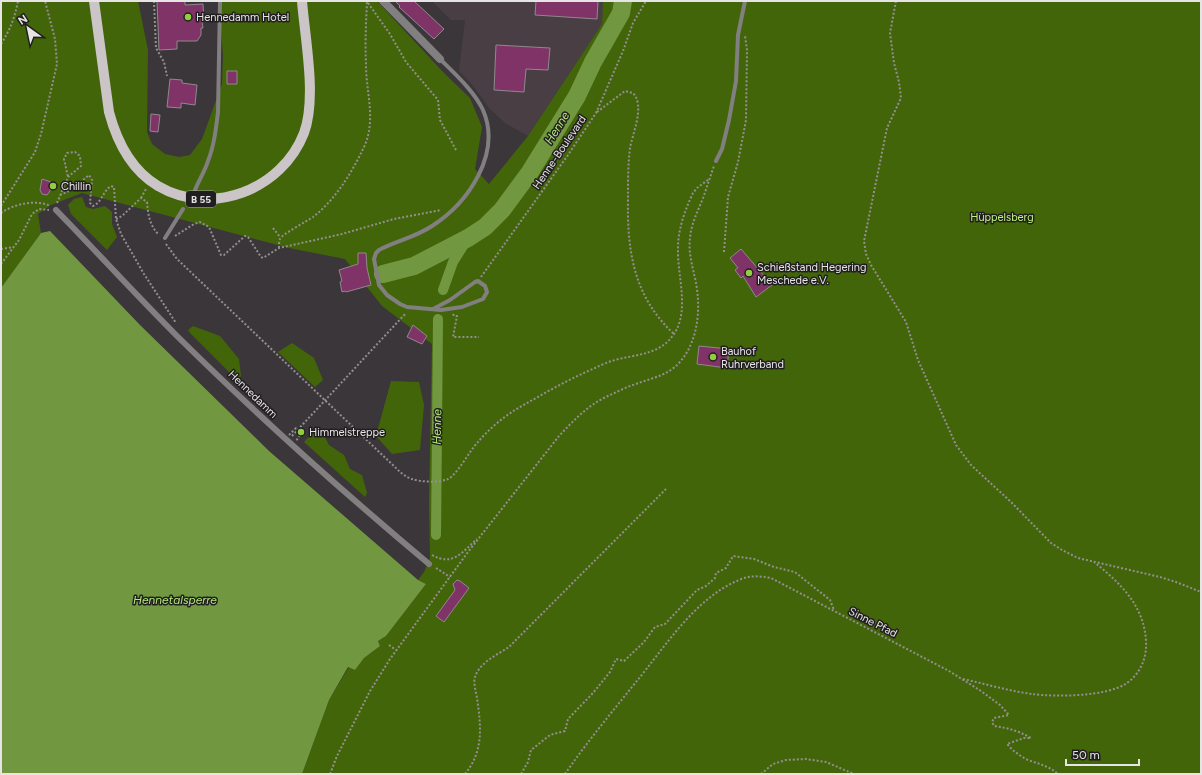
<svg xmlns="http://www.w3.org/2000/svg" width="1202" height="775" font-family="Figtree,sans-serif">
  <rect width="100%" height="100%" fill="#3b3639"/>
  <path fill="#493e44" d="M 434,1 L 603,1 L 602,24 L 528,136 L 505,123 L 489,108 L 474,87 L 459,71 L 465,20 L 451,20 L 434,3 Z"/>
  <path fill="#43650a" d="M 1,1 L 138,1 L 148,50 L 147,132 L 152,144 L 165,154 L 179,157 L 190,155 L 202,139 L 222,84 L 223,56 L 219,1 L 377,1 L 443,72 L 470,98 L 482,127 L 475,169 L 489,184 L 528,136 L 602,24 L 603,1 L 1201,1 L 1201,774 L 302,774 L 329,700 L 349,667 L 355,670 L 364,658 L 380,646 L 378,641 L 386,636 L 426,584 L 418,580 L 424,572 L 430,558 L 429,502 L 432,344 L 382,306 L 345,259 L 289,248 L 82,193 L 51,205 L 38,214 L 41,233 L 1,288 Z
    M 82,197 L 86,207 L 93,209 L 105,206 L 112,212 L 112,224 L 117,237 L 107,250 L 71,214 L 68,205 L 74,199 Z
    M 193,326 L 220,336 L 239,359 L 241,376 L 237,380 L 191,334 L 188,330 Z
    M 292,343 L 314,358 L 323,380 L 315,387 L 278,352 Z
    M 391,381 L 419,382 L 424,405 L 420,450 L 392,454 L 376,436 Z
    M 321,430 L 329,445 L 344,455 L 350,469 L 362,475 L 367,493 L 365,497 L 304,442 L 314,431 Z"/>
  <path fill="#719840" d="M 50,231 L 140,325 L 269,451 L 418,580 L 426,584 L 386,636 L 378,641 L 380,646 L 364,658 L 355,670 L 348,667 L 329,700 L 302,774 L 1,774 L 1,288 L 41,233 Z"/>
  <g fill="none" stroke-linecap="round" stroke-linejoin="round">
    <path stroke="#719840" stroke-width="10" d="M 443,290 L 453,262 L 468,238
      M 436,535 L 438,319"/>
    <path stroke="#719840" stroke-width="18" d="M 383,274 L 414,266 L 468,238 L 485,227 L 502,210 L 530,172 L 577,96 L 593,62 L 621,13 L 623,1"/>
  </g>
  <path fill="#803367" stroke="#8f898c" d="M 157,1 L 185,1 L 185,5 L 203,4 L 204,22 L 202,22 L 203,28 L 201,28 L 201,35 L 197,41 L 177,41 L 177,49 L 159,50 Z
    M 395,1 L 414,1 L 444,29 L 434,39 L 399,7 L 400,6 Z
    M 536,1 L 598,1 L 597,19 L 535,15 Z
    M 496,45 L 550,48 L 548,70 L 526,69 L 524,92 L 494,90 Z
    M 227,71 L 237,71 L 237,84 L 227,84 Z
    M 170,79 L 182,80 L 182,83 L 197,85 L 195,105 L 181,103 L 181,108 L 167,107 Z
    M 151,114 L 160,115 L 158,132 L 150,131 Z
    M 42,179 L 51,182 L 50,191 L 47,195 L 42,194 L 40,190 Z
    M 741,249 L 772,285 L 756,297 L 743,276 L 741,278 L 735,270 L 738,268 L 730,258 Z
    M 358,253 L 366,253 L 367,268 L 371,285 L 346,292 L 345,291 L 342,292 L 340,282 L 342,281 L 339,270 L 358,264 Z
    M 413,325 L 427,336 L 422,344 L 407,337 Z
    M 699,346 L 729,349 L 727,368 L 697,364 Z
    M 457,580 L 460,581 L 469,588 L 444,622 L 436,616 L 455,590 L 453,584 Z"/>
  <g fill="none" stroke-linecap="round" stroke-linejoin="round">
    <path stroke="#938f91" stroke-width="2" stroke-dasharray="2 2" stroke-linecap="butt" d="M 154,1 L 156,48 L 164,62 L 167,76
      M 896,1 L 890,33 L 894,63 L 899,82 L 901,98 L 887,128 L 864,241 L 866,254 L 871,265 L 906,322 L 918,360 L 956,445 L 971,465 L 1011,502 L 1051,543 L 1062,550 L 1078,558 L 1160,577 L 1176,582 L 1201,592
      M 368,3 L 390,34 L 406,62 L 438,100 L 440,120 L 456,150
      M 1,44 C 10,30 15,17 18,1
      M 1,107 L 2,107
      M 597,112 L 625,91 L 633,93 C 645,106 633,132 630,148 C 628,164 628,181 628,197 C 627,250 633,296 674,334
      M 60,195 L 69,191 L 89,175 L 92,180 L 90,203 L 93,206 C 102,202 103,191 111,186 L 114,187 L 116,219 L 121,234 L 144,274 L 176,323
      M 141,198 L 146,189
      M 57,203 L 68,177 L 81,166 L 80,156 L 75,152 L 67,153 L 64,159 L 68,177
      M 1,206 L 35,152 L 41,134 L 57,64 L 55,39 L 45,1
      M 1,213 C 14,204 36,199 50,206
      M 116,219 L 122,216 L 141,198 L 147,202 C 148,215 150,226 159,235
      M 273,228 L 280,237
      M 175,236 L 194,224 L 200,222 L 209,227 L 221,255 L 224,255 L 245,236 L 248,237 L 261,257 L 263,258 L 279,248 L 342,234 L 394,219 L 441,210
      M 166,244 L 177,259 L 397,469 C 401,473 406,477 412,479 C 421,482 439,483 448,479 C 457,475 470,450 478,442 C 488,430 502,418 515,410 C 541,395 567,380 595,368 C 601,365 608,362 615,360 C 637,354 660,355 674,334 C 690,310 677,275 678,248 C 678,229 685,210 693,193 L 697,188 L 709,179
      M 279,248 C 279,245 279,241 280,239 C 281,235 307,221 313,217 C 335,200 351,174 363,149 C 377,122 366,93 366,65 C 365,44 366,22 367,1
      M 1,249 L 14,247
      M 724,252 L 728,197 L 738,162 L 746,120 L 747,50 L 745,36
      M 1,264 L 19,240 L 32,214 L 39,209 L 49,210
      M 481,277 L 568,155 L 596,113 L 623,51 L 633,23 L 646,1
      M 453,314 L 454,316 L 457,316 L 453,337 L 479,337
      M 292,436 L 406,313
      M 432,555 C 453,567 462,552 477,539
      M 436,568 L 450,577
      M 389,645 L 396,650
      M 963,679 C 986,684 1009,691 1032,694 C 1055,697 1107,697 1127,683 C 1141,673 1147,657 1146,641 C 1144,605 1120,583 1094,562
      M 330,774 L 337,756 L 370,691 L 390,659 L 468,552 L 559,436 C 573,421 588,405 608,396 C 617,392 626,387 636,384 C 651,378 667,376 679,363 C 698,342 701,310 696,283 C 693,268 688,253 690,238 C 691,224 698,211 703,198 C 707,187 710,177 714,166
      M 465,774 C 484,751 481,726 477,698 C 476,692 473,682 475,677 C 480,662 497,655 509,647 L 666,489
      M 521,774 L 528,762 L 531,750 L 550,735 L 565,731 L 568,719 L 593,693 L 610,672 L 616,659 L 624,661 L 644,642 L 655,627 L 665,624 L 697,590 L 706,586 L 715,578 L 716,573 L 726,568 L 733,556 L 754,559 L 774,567 L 795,572 L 830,600 L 834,610
      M 565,774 C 587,742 612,712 636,682 C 665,647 695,598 739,580 C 750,575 760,576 771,578 L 949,671 L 981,691 L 1000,705 L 1009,715 L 994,718 L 992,722 L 994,726 C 1008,728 1019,731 1031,738 L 1024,738 L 1007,744 C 1013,751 1020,756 1028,760 C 1039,764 1049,766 1058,774
      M 761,774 L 773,764 L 786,760 L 806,759 L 826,762 L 854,774"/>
    <path stroke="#827f80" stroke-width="4" d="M 716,161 L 722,149 L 729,120 L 736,81 L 738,35 L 745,1
      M 195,190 C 199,180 205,171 208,161 C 214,146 216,129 218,112 L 220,1
      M 165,238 L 183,209
      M 433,309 L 450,300 L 475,282 L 478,281 L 485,286 L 487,292 L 483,299 L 462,307 L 441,310 L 407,307 L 400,304 L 387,295 L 379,285 L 374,259 L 376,253 L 379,250 C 396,241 416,237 432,226 C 468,203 502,154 483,110 C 474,91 455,74 440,59"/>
    <path stroke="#827f80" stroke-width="6" d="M 56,210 C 97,252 136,295 178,337 C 259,417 342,491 429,564"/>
    <path stroke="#827f80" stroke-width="8" d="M 383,1 L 440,59"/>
    <path stroke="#cbc5c8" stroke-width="10" d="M 94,1 L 109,112 C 117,142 131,170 158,186 C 211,217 282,190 304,133 C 317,98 305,39 302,1"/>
    <path stroke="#938f91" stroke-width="2" stroke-dasharray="2 2" stroke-linecap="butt" d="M 289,435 L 296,428 L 301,432 L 301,434 L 296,441"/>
  </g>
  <g fill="#92cd3f" stroke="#211e20" stroke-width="1.5">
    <circle cx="188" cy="17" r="4"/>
    <circle cx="53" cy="186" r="4"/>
    <circle cx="749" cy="273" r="4"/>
    <circle cx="713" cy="357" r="4"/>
    <circle cx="301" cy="432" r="4"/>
  </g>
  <g text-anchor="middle" stroke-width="3" stroke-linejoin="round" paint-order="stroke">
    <rect fill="#211e20" stroke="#aca9ab" stroke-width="1" x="186" y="191" width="30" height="16" rx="3"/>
    <g font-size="10" font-weight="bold" fill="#e7e4e6">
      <text x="201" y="203">B 55</text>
    </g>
    <g font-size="11" fill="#e7e4e6" stroke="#211e20" text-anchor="start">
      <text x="196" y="21">Hennedamm Hotel</text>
      <text x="61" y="190">Chillin</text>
      <text x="757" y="271">Schießstand Hegering<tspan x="757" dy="13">Meschede e.V.</tspan></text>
      <text x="721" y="355">Bauhof<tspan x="721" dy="13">Ruhrverband</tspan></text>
      <text x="309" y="436">Himmelstreppe</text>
    </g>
    <g font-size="11" fill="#e7e4e6" stroke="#211e20">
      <text transform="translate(559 152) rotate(-56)" y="4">Henne-Boulevard</text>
      <text transform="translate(253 394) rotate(44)" y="4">Hennedamm</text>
      <text transform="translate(873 622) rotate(27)" y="4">Sinne Pfad</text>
    </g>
    <g font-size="11" fill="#bcf17f" stroke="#211e20">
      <text x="1002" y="221">Hüppelsberg</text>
    </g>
    <g font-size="12" font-style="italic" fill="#b4e976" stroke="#211e20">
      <text transform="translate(557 128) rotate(-58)" y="4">Henne</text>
      <text transform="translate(437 427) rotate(-89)" y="4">Henne</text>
      <text x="175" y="604">Hennetalsperre</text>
    </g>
  </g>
  <rect width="1202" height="775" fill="none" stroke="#e7e4e6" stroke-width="4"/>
  <g transform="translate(28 28) rotate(327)" stroke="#211e20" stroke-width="3" paint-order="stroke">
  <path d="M0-3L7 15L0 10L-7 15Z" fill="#e7e4e6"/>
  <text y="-6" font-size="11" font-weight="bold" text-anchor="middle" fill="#e7e4e6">N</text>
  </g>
  <path d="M1066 759v6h73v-6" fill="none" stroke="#e7e4e6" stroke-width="2"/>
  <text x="1072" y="759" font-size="12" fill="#e7e4e6" stroke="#211e20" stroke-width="3" paint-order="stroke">50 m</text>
</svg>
